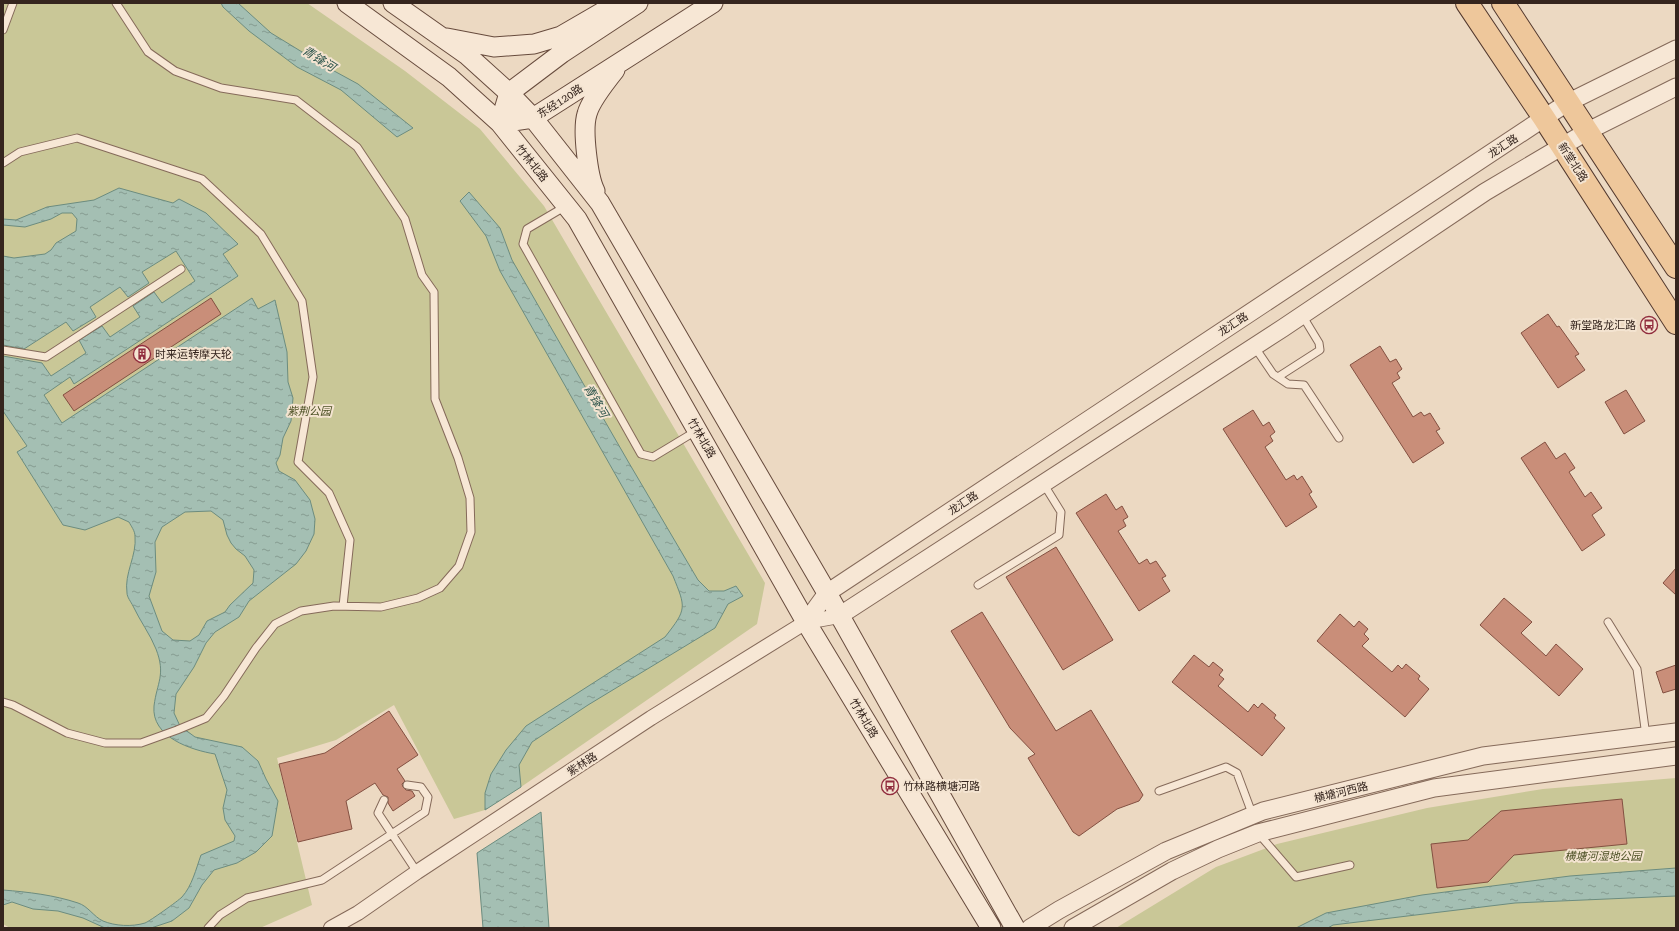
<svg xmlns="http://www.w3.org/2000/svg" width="1679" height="931" font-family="'Roboto Serif','Noto Sans SC',serif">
  <defs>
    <pattern id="water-ripples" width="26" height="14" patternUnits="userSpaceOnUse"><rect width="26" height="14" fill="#a4bfb3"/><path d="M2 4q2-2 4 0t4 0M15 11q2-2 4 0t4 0" fill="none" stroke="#869b91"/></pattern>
  </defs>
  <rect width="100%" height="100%" fill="#ecd9c2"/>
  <path fill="#c9c797" d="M 3,3 L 307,3 L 405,71 L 480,129 L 544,206 L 765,583 L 757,624 L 521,787 L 485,810 L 454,819 L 394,705 L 336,740 L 277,758 L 312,905 L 260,928 L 10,928 L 3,924 Z
    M 1676,778 L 1676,928 L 1116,928 L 1216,867 L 1277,844 L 1427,808 L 1543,789 Z"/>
  <path fill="url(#water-ripples)" stroke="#6c8c7f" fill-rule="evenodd" d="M 221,3 L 238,3 L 271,33 L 325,66 L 358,84 L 413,128 L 397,137 L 341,90 L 297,67 L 249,31 L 223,7 Z
    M 119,188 L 173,203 L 179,199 L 206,213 L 238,244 L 223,254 L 238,276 L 74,384 L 70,377 L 44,395 L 62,423 L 252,298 L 258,309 L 275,300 L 287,352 L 288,382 L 293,398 L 291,421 L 283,438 L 280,455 L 276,463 L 279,471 L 295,480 L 310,500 L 315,519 L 314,534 L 306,551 L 296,564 L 249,601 L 239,617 L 215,632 L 206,643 L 194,667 L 176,694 L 174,713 L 180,726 L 195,737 L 242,747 L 258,761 L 266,779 L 278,801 L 272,836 L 256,852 L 237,863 L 214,870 L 202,885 L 189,908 L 172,921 L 151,928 L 105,928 L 83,918 L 58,911 L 33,909 L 12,902 L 3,905 L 3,890 C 28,892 54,895 78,903 C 88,906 94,917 103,921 C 115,926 132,927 145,923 C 150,921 178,901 182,897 C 192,886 196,869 201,855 L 234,841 L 235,836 L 225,820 L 223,808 L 227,790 L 215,754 C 191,750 151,737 154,706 C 157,682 166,675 156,649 C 150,634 140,621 133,606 C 131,602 127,597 127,593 C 124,573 137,556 135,536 C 135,531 131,526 129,522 L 118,517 L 85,530 L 63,525 L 17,452 L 27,446 L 3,411 L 3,356 L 42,363 L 51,376 L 86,353 L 79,340 L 102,326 L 110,337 L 140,317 L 133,306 L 154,292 L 162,303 L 195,281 L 176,251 L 142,272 L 149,283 L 128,297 L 120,287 L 90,307 L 96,317 L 73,331 L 66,322 L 24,349 L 3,345 L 3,256 L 14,258 L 45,254 L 51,250 L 56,243 L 76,231 L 77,219 L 72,213 L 62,213 L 51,219 L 25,227 L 3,225 L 3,219 L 16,220 L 47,207 L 94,200 ZM 211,511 L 223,520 L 227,535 L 231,543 L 236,549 L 245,556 L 254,570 L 253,583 L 230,605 L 225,612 L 207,621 L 199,635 L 190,641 L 173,640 L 162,631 L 149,596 L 156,572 L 155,542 L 162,527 L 185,512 Z
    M 469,192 L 500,228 L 512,260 L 629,463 L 698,580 L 709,591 L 724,591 L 736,586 L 743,596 L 728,604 L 715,628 L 588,705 L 532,742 L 519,765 L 521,787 L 485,810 L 485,793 L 491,774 L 506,750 L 526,726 L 665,637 C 687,609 686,608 673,576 L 500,271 L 486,236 L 460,201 Z
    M 541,812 L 549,928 L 483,928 L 477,853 Z
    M 1676,868 L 1676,896 L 1515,903 L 1333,925 L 1328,928 L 1296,928 L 1326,913 L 1422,895 L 1570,876 Z"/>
  <path fill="#c98e79" stroke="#835041" d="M 211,298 L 221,314 L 74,411 L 63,395 Z
    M 1548,314 L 1557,327 L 1559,326 L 1579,354 L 1575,356 L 1585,370 L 1558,388 L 1521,333 Z
    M 1380,346 L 1390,362 L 1396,359 L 1402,369 L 1397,373 L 1400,378 L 1392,383 L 1413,417 L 1421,412 L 1424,416 L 1430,413 L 1440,429 L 1436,431 L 1444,443 L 1413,463 L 1350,365 Z
    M 1626,390 L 1645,421 L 1624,434 L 1605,402 Z
    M 1253,410 L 1263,426 L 1269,422 L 1275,432 L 1270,436 L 1273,441 L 1265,447 L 1286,480 L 1294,475 L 1297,480 L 1302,476 L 1312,492 L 1309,494 L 1317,507 L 1286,527 L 1223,429 Z
    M 1545,442 L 1556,459 L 1565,453 L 1575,468 L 1569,472 L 1585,497 L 1591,492 L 1602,508 L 1592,515 L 1605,535 L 1582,551 L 1521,458 Z
    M 1106,494 L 1116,510 L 1122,506 L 1128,517 L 1123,520 L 1126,526 L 1118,531 L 1139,564 L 1147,559 L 1150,564 L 1156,561 L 1166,576 L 1162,578 L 1170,591 L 1139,611 L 1076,513 Z
    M 1056,547 L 1113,640 L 1063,670 L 1006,577 Z
    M 1676,568 L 1676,595 L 1663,583 Z
    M 1504,598 L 1532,622 L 1521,633 L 1546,656 L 1556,644 L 1583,669 L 1559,696 L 1480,625 Z
    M 982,612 L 1056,731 L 1091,710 L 1143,795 L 1139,801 L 1117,809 L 1079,836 L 1073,832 L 1028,758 L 1035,754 L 1010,728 L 951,631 Z
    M 1340,614 L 1354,627 L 1359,621 L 1368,629 L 1364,634 L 1369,639 L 1362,646 L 1392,672 L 1398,665 L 1402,669 L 1406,664 L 1420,676 L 1418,679 L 1429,689 L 1405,717 L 1317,641 Z
    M 1194,655 L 1209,667 L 1213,662 L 1223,670 L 1219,675 L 1224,679 L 1218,686 L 1248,712 L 1254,704 L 1258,708 L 1262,703 L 1276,715 L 1274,718 L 1285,728 L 1262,756 L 1172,682 Z
    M 1676,665 L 1676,689 L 1663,693 L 1656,672 Z
    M 389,711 L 418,755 L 397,769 L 405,781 L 402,784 L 403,787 L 406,790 L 412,791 L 415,796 L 393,811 L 388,803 L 388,797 L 383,795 L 375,783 L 346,801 L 352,829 L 298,842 L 279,764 L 325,753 Z
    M 1622,799 L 1627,844 L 1514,855 L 1488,882 L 1437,888 L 1431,844 L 1468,840 L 1501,811 Z"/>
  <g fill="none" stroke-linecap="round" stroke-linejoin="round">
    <g stroke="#856a5a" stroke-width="9">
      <path id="service" d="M 3,30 L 13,3
        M 3,163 L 20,152 L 77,138 L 202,179 L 261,234 L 302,301 L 313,377 L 298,462 L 329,493 L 350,540 L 343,606
        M 566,206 L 527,229 L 523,244 L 641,454 L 653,457 L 696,431
        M 1254,346 L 1273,374 L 1288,384 L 1304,385 L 1339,438
        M 3,350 L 46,357 L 181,269
        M 1278,377 L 1320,350 L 1319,343 L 1302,315
        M 978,585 L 1059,535 L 1061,512 L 1043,483
        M 1608,622 L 1637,669 L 1646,736
        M 3,702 L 13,705 L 67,733 L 105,743 L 141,743 L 177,730 L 206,718 L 224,696 L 256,648 L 275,624 L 301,611 L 334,606 L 381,607 L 418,598 L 440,588 L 459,566 L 471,532 L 470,498 L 458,458 L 435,399 L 434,292 L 422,275 L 405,219 L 357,147 L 296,100 L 221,88 L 175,71 L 148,52 L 116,3
        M 1159,791 L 1226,767 L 1237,773 L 1253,816
        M 384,800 L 378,813 L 417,872
        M 1258,833 L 1296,877 L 1350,865
        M 208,928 L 220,915 L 247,898 L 322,880 L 425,812 L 428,797 L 421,787 L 407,785"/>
    </g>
    <g stroke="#856a5a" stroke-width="16">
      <path id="minor" d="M 331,928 L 358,913 L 417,872 L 651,718 L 806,622 L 839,616"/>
    </g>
    <g stroke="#856a5a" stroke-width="19">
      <path id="tertiary" d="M 839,616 L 1283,328 L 1485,192 L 1588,131 L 1676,87
        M 806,622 L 827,593 L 1544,118 L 1567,103 L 1676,49
        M 1030,928 L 1059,910 L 1166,851 L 1263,811 L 1483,756 L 1676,732
        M 1073,928 L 1172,871 L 1218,849 L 1258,833 L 1434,788 L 1676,756"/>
    </g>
    <g stroke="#674b3d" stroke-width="21">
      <path id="secondary" d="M 347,3 L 449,77 L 500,123 L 577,219 L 806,622 L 991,928
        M 393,3 L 467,55 L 509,93 L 533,118 L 600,203 L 827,593 L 1015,928
        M 447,38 L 494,47 L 534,44 L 561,36 L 618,3
        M 500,123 L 533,118 L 713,3
        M 500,123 L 509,93 L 562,53 L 638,3
        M 595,191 C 588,177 582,130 587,114 C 590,102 607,80 615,70"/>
    </g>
    <g stroke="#53392e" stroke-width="24">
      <path id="primary" d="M 1467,3 L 1544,118 L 1676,323
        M 1503,3 L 1676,267"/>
    </g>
    <use href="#service" stroke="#f7e7d5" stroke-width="7"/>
    <use href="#minor" stroke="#f7e7d5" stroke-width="14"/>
    <use href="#tertiary" stroke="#f7e7d5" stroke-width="17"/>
    <use href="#secondary" stroke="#f7e7d5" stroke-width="19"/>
    <use href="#primary" stroke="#eec79b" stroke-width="22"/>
  </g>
  <defs>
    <g id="bus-ring" transform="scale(0.9)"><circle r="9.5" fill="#f4e4d1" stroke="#912d3e" stroke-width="1.5"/><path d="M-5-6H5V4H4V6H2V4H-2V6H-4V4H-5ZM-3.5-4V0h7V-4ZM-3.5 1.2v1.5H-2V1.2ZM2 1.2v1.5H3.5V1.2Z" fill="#912d3e"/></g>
    <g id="building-ring" transform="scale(0.9)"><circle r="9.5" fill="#f4e4d1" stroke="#912d3e" stroke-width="1.5"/><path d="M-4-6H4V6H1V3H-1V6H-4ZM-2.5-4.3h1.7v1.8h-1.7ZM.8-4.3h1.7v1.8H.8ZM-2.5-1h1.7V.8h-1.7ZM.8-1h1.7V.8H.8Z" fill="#912d3e"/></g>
  </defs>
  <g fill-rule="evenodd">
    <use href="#bus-ring" x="1649" y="325"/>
    <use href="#building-ring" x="142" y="354"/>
    <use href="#bus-ring" x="890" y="786"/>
  </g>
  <g text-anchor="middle" stroke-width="4" stroke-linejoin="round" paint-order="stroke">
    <g font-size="11" fill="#35251e" stroke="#f4e4d1">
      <text transform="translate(560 101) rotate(-33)" y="4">东经120路</text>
      <text transform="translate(1503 146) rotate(-33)" y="4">龙汇路</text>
      <text transform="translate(1573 162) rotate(57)" y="4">新堂北路</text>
      <text transform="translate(532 163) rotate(51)" y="4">竹林北路</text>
      <text transform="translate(1233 324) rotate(-33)" y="4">龙汇路</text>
      <text transform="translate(702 438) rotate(60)" y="4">竹林北路</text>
      <text transform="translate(963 503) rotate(-33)" y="4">龙汇路</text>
      <text transform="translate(864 718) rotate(59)" y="4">竹林北路</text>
      <text transform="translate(582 764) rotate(-33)" y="4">紫林路</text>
      <text transform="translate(1341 792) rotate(-14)" y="4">横塘河西路</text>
    </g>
    <g font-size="11" fill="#35251e" stroke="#f4e4d1" text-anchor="start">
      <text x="1636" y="329" text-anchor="end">新堂路龙汇路</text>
      <text x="155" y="358">时来运转摩天轮</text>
      <text x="903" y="790">竹林路横塘河路</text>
    </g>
    <g font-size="11" font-style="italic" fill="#4d5125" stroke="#f4e4d1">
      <text x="309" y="415">紫荆公园</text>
      <text x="1603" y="860">横塘河湿地公园</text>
    </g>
    <g font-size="12" font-style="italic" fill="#2e554c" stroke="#f4e4d1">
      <text transform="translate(319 59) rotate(32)" y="4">青锋河</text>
      <text transform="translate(596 401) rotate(60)" y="4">青锋河</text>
    </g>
  </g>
  <rect width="1679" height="931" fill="none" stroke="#35251e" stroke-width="8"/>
</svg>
